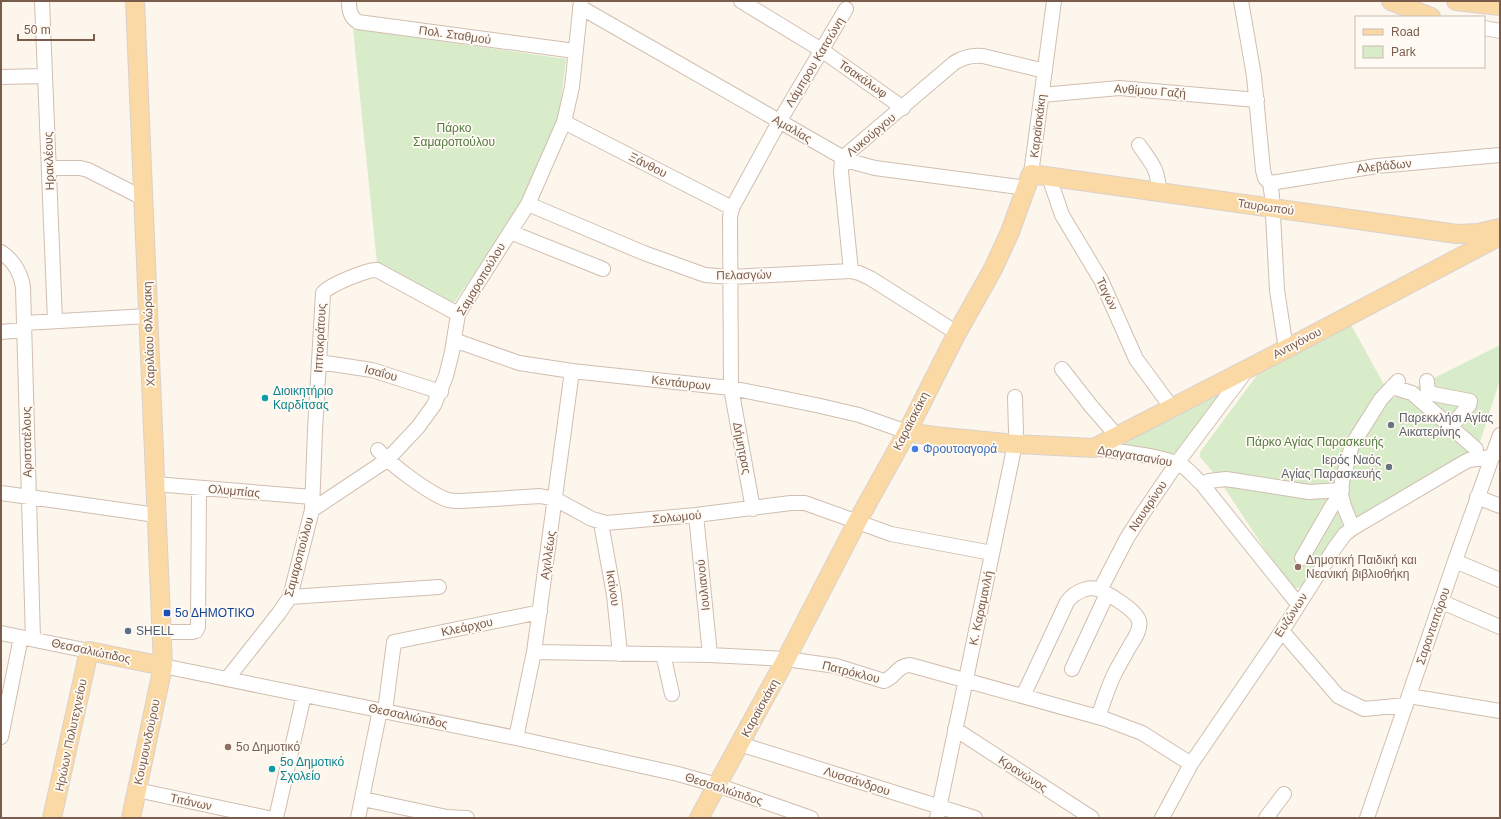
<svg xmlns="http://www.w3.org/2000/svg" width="1501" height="819" font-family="Helvetica,sans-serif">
  <rect width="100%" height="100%" fill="#fdf6ec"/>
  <path fill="#d8ecc9" d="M 353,29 L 566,59 L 560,109 L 558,119 L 519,208 L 454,303 L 377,263 Z
    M 1350,323 L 1392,399 L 1500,345 L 1500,380 L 1478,448 L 1343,527 L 1304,586 L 1296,588 L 1288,583 L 1281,574 L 1218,478 L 1200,457 L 1200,452 L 1263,367 Z
    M 1221,388 L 1222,392 L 1176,452 L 1171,455 L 1121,449 L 1118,441 Z"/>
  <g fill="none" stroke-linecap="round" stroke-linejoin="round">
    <g stroke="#d1beb0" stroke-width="16">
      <path id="minor" d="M 42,1 L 55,321
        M 349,1 C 349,10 350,17 358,22 L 575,51
        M 741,1 L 823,51 L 903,108
        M 1241,1 L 1254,76 L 1263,170 L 1265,178 L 1270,183 L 1272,196 L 1277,290 L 1286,349
        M 580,7 L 849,161 L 875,168 L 1027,188
        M 1484,28 L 1500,31
        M 1,77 L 45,76
        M 1042,95 L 1119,88 L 1257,100
        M 564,122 L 732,208
        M 1139,145 C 1152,164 1158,168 1159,192
        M 49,168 L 80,168 L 88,170 L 143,198
        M 1031,174 L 1054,1
        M 1049,177 L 1062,215 L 1101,280 L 1136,359 L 1172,408
        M 1270,183 L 1377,166 L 1500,155
        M 528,204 L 644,253 L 705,275 L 731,277 L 851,271 L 859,273 L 870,278 L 957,333
        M 510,232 L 603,269
        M 1,252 C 13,260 21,273 23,287 L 33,639
        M 851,271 L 841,172 L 842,160 L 847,154 L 954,63 C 963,57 972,55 983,56 L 1045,71
        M 24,323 L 148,316
        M 1,332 L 24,330
        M 454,340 L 519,363 L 572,371 L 731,388 L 816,405 L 859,415 L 907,432
        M 319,362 L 372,370 L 441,392
        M 1062,369 L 1091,406 L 1117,436
        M 1427,381 L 1428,393 L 1470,401 L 1469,405 L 1451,427
        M 1392,387 L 1412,393 L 1476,449
        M 1094,448 C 1117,452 1166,455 1184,467 C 1191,472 1196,479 1202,484 L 1298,604
        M 378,450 C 391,465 430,494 448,500 C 452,501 457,501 461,501 L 540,496 L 555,499 L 592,519 L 606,523 L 696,515 L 791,503 L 805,503 L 891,534 L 992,553
        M 155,484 L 312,497
        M 1202,484 L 1209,481 L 1226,479 L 1309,492 L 1342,490
        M 1,493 L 156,515
        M 1477,497 L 1500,506
        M 753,509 L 731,388 L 730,217 L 732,208 L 779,122 L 846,9
        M 312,510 L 387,460 L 418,427 L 434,405 L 446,376 L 452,352 L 458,314 L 528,204 L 564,122 L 572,87 L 581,1
        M 696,515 L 710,655
        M 601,523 L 614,595 L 620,654
        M 1353,528 L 1345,509 L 1341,495 L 1342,482 L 1352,445 L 1381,399 L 1398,381
        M 1302,558 L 1332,506 L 1341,495
        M 1455,561 L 1500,580
        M 1100,590 L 1127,538 L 1141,516 L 1177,463 L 1246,371
        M 290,597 L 439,587
        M 1442,602 L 1500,627
        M 1282,631 L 1338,696 L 1364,709 L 1406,705
        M 161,632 L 192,632 L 196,631 L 198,627 L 199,488
        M 1,633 L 89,651
        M 534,652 L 710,655 L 786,659 L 836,666 L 884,681 C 896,677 896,666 910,665 L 1105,719 L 1142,733 L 1191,764
        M 663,654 L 672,694
        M 163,666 L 516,738 L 678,774 L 717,785 L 811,818
        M 1072,669 L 1107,594
        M 227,679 L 279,613 L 290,597 L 312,510 L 315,430 L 323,293 C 329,285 368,269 377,270 L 458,314
        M 1023,696 L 1067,602 C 1074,592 1090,584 1102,591 C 1112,596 1137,611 1139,621 C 1141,629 1135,638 1131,644 C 1125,655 1118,666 1113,677 C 1107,690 1103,704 1098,717
        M 1409,696 L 1500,711
        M 385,711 L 394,642 L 540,612
        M 955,729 L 1092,818
        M 1,737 L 21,637
        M 516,738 L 534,652 L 572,371
        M 740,744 L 975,818
        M 137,790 L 268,818
        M 363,799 L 447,817 L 467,818
        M 276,818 L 304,695
        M 358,818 L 380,710
        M 937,818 L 1015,444 L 1016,432 L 1015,397
        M 1162,818 L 1191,764 L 1282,631 L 1334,549 L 1345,534 L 1353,528 L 1463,463 L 1469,460 L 1491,457
        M 1266,818 L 1284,794
        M 1367,818 L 1455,561 L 1500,435"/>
    </g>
    <g stroke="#dad1cd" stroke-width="20">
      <path id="major" d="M 1391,1 L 1431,17
        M 1456,1 L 1500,6
        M 907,432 L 934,436 L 1015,444 L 1094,448 L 1286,349 L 1500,236
        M 52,818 L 89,651 L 163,666
        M 131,818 L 163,666 L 135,1
        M 699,818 L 786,659 L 857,522 L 907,432 L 957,333 L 993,269 L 1010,232 L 1031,174 L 1457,234 L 1478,233 L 1500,228"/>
    </g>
    <use href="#minor" stroke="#fff" stroke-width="14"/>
    <use href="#major" stroke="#fbd9a5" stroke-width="18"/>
  </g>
  <g fill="#0f9aa8" stroke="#fffaf3" stroke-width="1.5">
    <circle cx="265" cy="398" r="4"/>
    <circle cx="272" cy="769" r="4"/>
  </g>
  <g fill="#6b7280" stroke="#fffaf3" stroke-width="1.5">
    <circle cx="1391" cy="425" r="4"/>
    <circle cx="1389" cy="467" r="4"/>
  </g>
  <circle fill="#3f7fe0" stroke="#fffaf3" stroke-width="1.5" cx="915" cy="449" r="4"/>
  <g fill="#8d6e63" stroke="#fffaf3" stroke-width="1.5">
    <circle cx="1298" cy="567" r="4"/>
    <circle cx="228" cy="747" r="4"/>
  </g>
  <rect fill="#1a4fb4" stroke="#fffaf3" stroke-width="1.5" x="163" y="609" width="8" height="8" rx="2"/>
  <circle fill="#5c6f8a" stroke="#fffaf3" stroke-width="1.5" cx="128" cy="631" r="4"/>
  <g text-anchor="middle" stroke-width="3.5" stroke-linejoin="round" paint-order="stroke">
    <g font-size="12" fill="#7a5c4d" stroke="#fffaf3">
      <text transform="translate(455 35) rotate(8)" y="4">Πολ. Σταθμού</text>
      <text transform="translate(815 62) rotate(-59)" y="4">Λάμπρου Κατσώνη</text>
      <text transform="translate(863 79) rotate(35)" y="4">Τσακάλωφ</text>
      <text transform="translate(1150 91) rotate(4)" y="4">Ανθίμου Γαζή</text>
      <text transform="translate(1038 126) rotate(-83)" y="4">Καραϊσκάκη</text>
      <text transform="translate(792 129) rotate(30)" y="4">Αμαλίας</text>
      <text transform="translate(871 135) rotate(-40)" y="4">Λυκούργου</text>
      <text transform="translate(49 161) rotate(-92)" y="4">Ηρακλέους</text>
      <text transform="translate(648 165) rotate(27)" y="4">Ξάνθου</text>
      <text transform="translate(1384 166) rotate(-6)" y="4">Αλεβάδων</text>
      <text transform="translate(1266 207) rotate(8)" y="4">Ταυρωπού</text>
      <text transform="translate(744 275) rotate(-1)" y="4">Πελασγών</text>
      <text transform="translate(481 279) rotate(-59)" y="4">Σαμαροπούλου</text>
      <text transform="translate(1107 294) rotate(64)" y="4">Ταγών</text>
      <text transform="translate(149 334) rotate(-92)" y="4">Χαριλάου Φλώρακη</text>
      <text transform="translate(320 338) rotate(-87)" y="4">Ιπποκράτους</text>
      <text transform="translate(1297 343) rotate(-28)" y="4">Αντιγόνου</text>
      <text transform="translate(381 373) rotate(15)" y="4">Ισαΐου</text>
      <text transform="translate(681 383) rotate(6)" y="4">Κεντάυρων</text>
      <text transform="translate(911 421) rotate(-63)" y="4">Καραϊσκάκη</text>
      <text transform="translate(27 442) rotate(-91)" y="4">Αριστοτέλους</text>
      <text transform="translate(742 448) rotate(79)" y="4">Δήμητρας</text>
      <text transform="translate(1135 456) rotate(10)" y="4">Δραγατσανίου</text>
      <text transform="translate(234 491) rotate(5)" y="4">Ολυμπίας</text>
      <text transform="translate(1148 506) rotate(-56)" y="4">Ναυαρίνου</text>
      <text transform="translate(677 517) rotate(-5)" y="4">Σολωμού</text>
      <text transform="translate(548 555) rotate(-82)" y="4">Αχιλλέως</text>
      <text transform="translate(299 557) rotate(-75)" y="4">Σαμαροπούλου</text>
      <text transform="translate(703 585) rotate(-96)" y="4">Ιουλιανού</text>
      <text transform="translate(613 588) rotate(81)" y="4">Ικτίνου</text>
      <text transform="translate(981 608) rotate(-78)" y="4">Κ. Καραμανλή</text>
      <text transform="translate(1291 615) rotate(-57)" y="4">Ευζώνων</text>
      <text transform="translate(1433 626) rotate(-71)" y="4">Σαρανταπόρου</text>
      <text transform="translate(467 627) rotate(-12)" y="4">Κλεάρχου</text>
      <text transform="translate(91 651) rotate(12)" y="4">Θεσσαλιώτιδος</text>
      <text transform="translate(851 672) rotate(14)" y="4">Πατρόκλου</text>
      <text transform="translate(760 708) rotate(-61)" y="4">Καραϊσκάκη</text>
      <text transform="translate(408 716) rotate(12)" y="4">Θεσσαλιώτιδος</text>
      <text transform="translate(71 735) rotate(-78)" y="4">Ηρώων Πολυτεχνείου</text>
      <text transform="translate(147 742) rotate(-78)" y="4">Κουμουνδούρου</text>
      <text transform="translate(1023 774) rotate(33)" y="4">Κρανώνος</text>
      <text transform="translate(857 781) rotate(18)" y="4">Λυσσάνδρου</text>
      <text transform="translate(724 789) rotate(18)" y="4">Θεσσαλιώτιδος</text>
      <text transform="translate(191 802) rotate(12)" y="4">Τιτάνων</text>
    </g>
    <g font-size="12" fill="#537a41" stroke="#fffaf3">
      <text x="454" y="132">Πάρκο<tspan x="454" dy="14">Σαμαροπούλου</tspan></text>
      <text x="1315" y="446">Πάρκο Αγίας Παρασκευής</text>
    </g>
    <g font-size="12" fill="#0d838f" stroke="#fffaf3" text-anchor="start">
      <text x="273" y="395">Διοικητήριο<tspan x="273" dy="14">Καρδίτσας</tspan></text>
      <text x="280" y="766">5ο Δημοτικό<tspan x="280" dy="14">Σχολείο</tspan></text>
    </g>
    <g font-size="12" fill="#5b616d" stroke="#fffaf3" text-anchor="start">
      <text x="1399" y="422">Παρεκκλήσι Αγίας<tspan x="1399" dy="14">Αικατερίνης</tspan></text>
      <text x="1381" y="464" text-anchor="end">Ιερός Ναός<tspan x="1381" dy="14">Αγίας Παρασκευής</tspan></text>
    </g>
    <g font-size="12" fill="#366cbe" stroke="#fffaf3" text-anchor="start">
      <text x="923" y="453">Φρουτοαγορά</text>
    </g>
    <g font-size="12" fill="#785e54" stroke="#fffaf3" text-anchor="start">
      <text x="1306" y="564">Δημοτική Παιδική και<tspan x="1306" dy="14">Νεανική βιβλιοθήκη</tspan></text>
      <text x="236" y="751">5ο Δημοτικό</text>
    </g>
    <g font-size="12" fill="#164399" stroke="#fffaf3" text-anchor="start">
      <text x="175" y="617">5ο ΔΗΜΟΤΙΚΟ</text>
    </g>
    <g font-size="12" fill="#4e5e75" stroke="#fffaf3" text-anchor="start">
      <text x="136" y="635">SHELL</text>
    </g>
  </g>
  <rect width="1501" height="819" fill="none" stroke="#7a5c4d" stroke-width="4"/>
  <rect x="1355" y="16" width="130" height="52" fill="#fffaf3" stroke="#cabbb1"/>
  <rect x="1363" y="29" width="20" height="6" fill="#fbd9a5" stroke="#cabbb1"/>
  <text x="1391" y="36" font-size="12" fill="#7a5c4d">Road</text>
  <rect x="1363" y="46" width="20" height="12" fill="#d8ecc9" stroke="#cabbb1"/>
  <text x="1391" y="56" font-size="12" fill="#7a5c4d">Park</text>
  <path d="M18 34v6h76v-6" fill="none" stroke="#7a5c4d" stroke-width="2"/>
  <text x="24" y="34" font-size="12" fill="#7a5c4d" stroke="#fffaf3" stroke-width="3" paint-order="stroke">50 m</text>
</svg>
